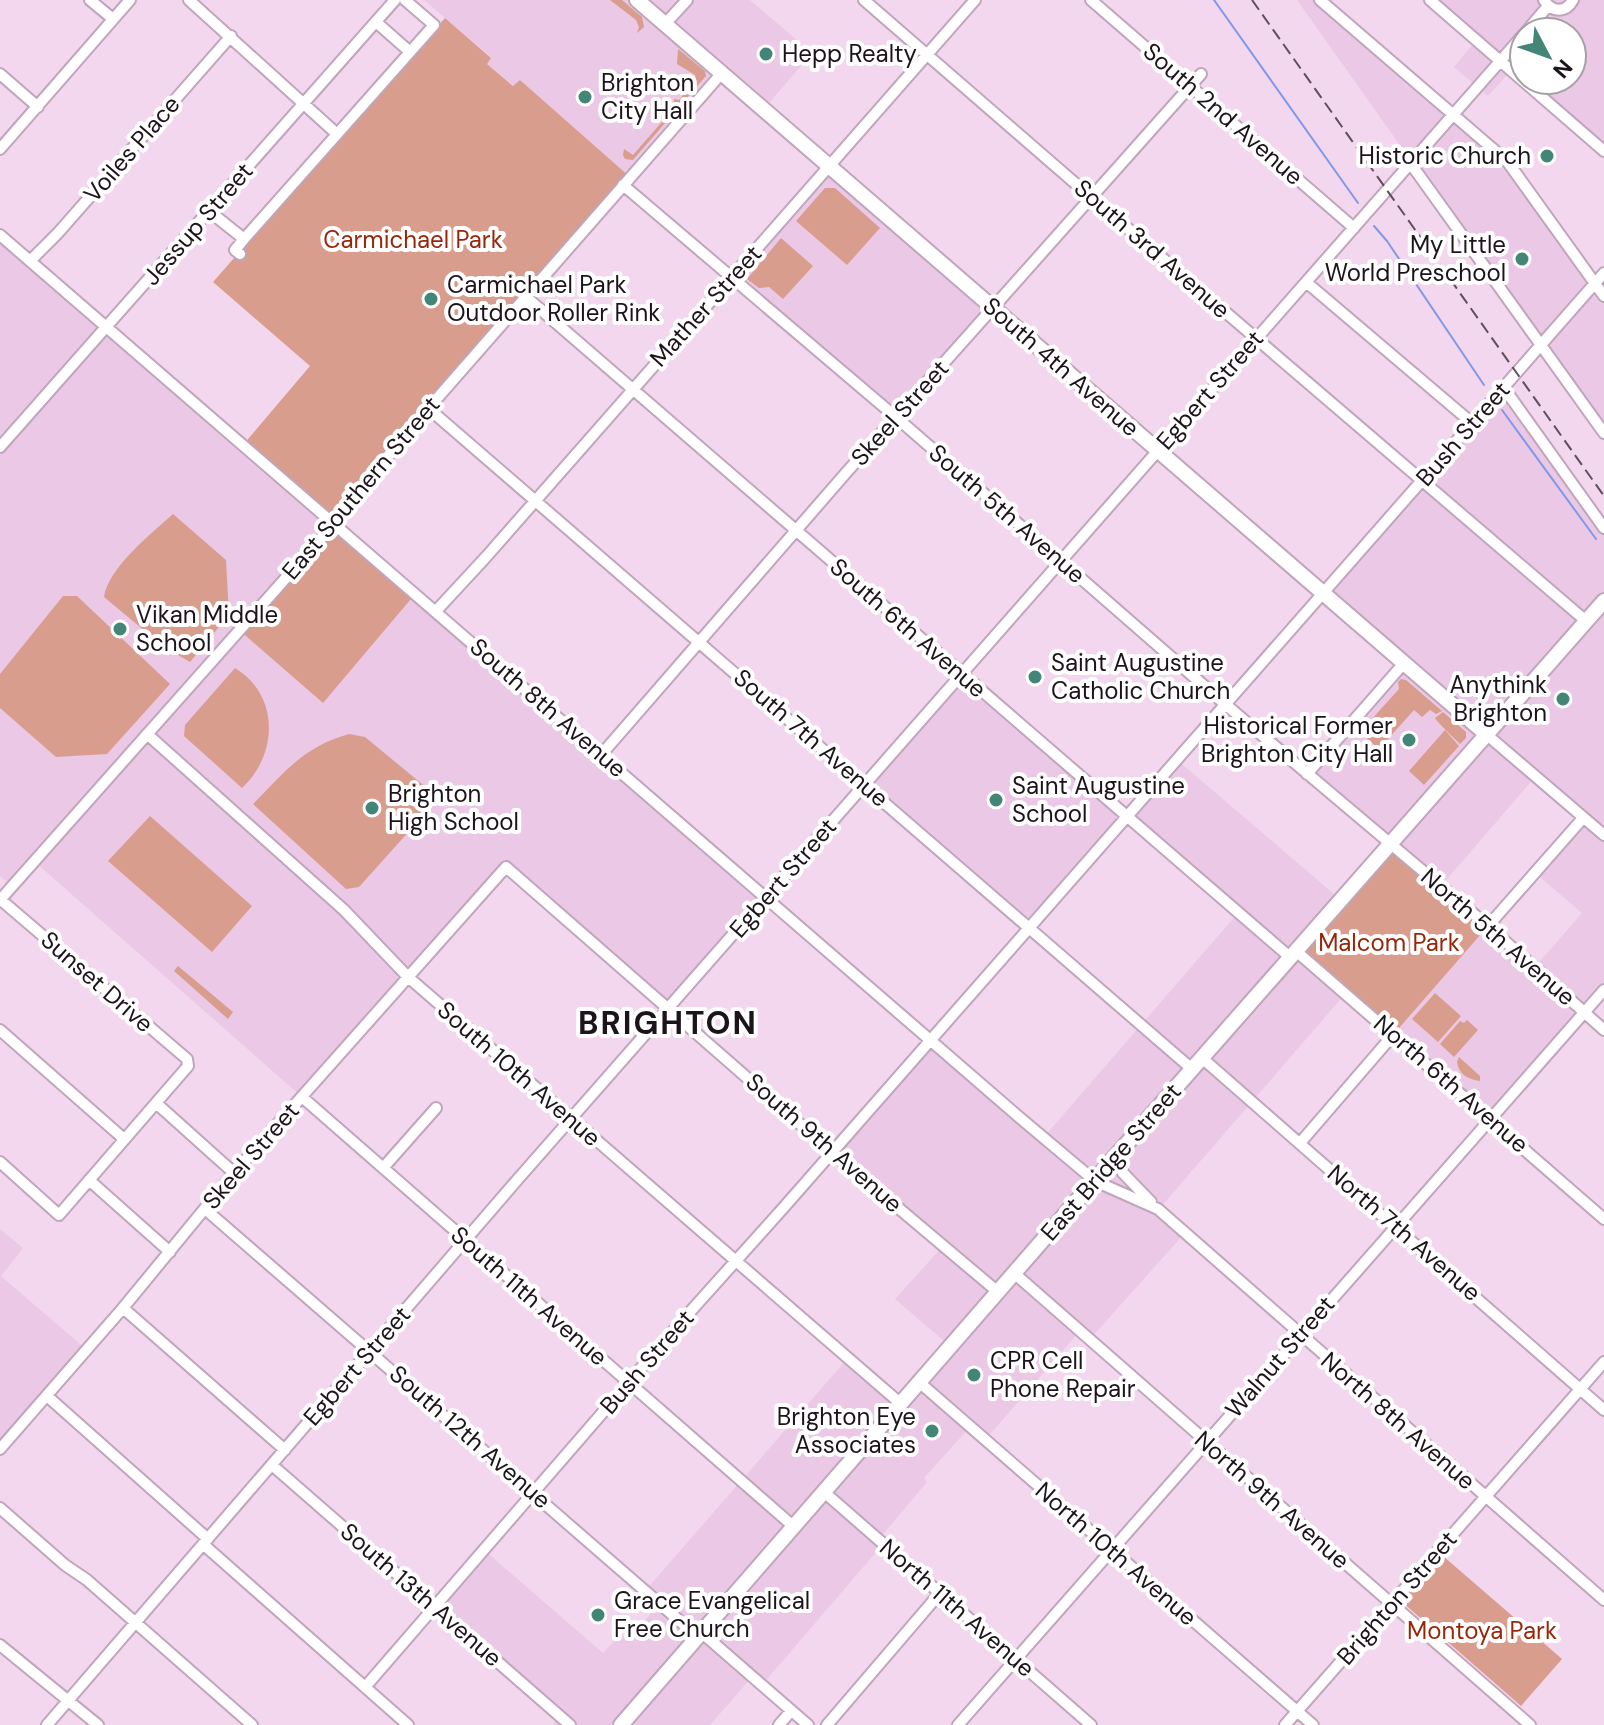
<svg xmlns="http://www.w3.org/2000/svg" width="1604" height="1725" font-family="'DM Sans',sans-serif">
  <rect width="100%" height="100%" fill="#f3d7ee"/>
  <path fill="#ebc8e5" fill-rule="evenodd" d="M 424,0 L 750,0 L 812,53 L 763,110 L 722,75 L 630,177 L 520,80 L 514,86 L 486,63 L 491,57 Z
    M 1297,0 L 1320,0 L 1507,161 L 1594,283 L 1604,273 L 1604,433 Z
    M 1422,0 L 1604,0 L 1604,158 L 1508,74 L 1488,96 L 1454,67 L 1473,44 ZM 1524,32 L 1572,32 L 1572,80 L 1524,80 Z
    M 829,166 L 993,309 L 897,419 L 731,278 Z
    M 0,235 L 766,897 L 669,1008 L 505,868 L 302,1097 L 35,862 L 12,886 L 0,876 Z
    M 1504,388 L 1604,528 L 1604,822 L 1598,830 L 1604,836 L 1604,990 L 1491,1119 L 1393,1035 L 1488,926 L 1535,967 L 1582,913 L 1535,873 L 1583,817 L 1535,777 L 1441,886 L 1307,774 L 1404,663 L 1323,595 Z
    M 961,674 L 1127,815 L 1176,759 L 1341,900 L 1346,993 L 1159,1209 L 1185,1233 L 1090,1339 L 1080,1331 L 985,1440 L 970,1427 L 924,1478 L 927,1482 L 879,1539 L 883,1544 L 762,1685 L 752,1677 L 710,1725 L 553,1725 L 560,1717 L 434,1607 L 484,1550 L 603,1653 L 620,1635 L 627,1641 L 659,1604 L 645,1591 L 848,1358 L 900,1403 L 950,1346 L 895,1299 L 943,1246 L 832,1152 L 931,1040 L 1044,1137 L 1238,913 L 1127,816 L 1029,927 L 864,785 Z
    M 0,1229 L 23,1248 L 1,1276 L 87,1350 L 4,1444 L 0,1441 Z"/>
  <path fill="#d99d8e" d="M 610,0 L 622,0 L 642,17 L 644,27 L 637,33 L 639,27 L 636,20 Z
    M 445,18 L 491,58 L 487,64 L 513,86 L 520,80 L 630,177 L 335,523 L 416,593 L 323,703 L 239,630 L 334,523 L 243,445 L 310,366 L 213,282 Z
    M 678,49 L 705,71 L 706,76 L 633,160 L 625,159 L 623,155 L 624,149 L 633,155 L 674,108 L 674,99 L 679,100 L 696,79 L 695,75 L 677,64 Z
    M 825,188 L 835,188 L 880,228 L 847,265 L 796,221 Z
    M 781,238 L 813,266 L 783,299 L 769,287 L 759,288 L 747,279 Z
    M 173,514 L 226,560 L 229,615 L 190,662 L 164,647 L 104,597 C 108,568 152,533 173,514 Z
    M 63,596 L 77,596 L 170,684 L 107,754 L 56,757 L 0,708 L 0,674 Z
    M 235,668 C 280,695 278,755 242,788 L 184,736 L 185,725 Z
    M 1401,679 L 1406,680 L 1442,711 L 1436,714 L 1430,710 L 1422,717 L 1414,710 L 1379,749 L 1360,732 L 1399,689 L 1398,682 Z
    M 1443,712 L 1466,732 L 1466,738 L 1460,744 C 1455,739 1437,722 1435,718 Z
    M 1445,730 L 1459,746 L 1424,785 L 1409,771 Z
    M 349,734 L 365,737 L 439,798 L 359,887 L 346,889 L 253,804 C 285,772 303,747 349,734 Z
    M 150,816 L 252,906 L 212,952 L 108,861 Z
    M 1391,844 L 1488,926 L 1393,1035 L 1296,951 Z
    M 178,966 L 233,1012 L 228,1019 L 174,971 Z
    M 1435,993 L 1461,1016 L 1438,1042 L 1412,1019 Z
    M 1467,1020 L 1478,1030 L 1454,1057 L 1440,1044 L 1460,1021 L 1464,1023 Z
    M 1459,1057 L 1480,1076 L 1480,1081 C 1468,1079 1459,1075 1457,1062 Z
    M 1443,1556 L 1562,1659 L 1521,1706 L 1402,1602 Z"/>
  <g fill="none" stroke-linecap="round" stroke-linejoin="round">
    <path stroke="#7f99ea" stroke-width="2" d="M 1214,0 L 1358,203
      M 1374,226 L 1387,241 L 1484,385
      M 1502,410 L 1596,539"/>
    <g stroke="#c0a5bb" stroke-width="14">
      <path id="minor" d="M 90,0 L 113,19
        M 189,0 L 337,134
        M 864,0 L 1091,197 L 1586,621
        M 1091,0 L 1354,228
        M 1320,0 L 1507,161 L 1604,296
        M 1430,0 L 1604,151
        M 1544,0 C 1552,13 1566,13 1573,0
        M 376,22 L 410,52
        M 665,24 L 687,0
        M 1526,32 L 1548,6
        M 0,74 L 38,107
        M 0,149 L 130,0
        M 1411,164 L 1604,433
        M 623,185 L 897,418 L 1225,704 L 1488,926 L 1604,1030
        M 209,211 L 244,239 L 235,250 L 240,254
        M 0,235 L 1019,1117 L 1095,1181 L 1158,1209 L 1604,1600
        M 244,239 L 434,25 L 405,0
        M 30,261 L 58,233 L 231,36
        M 1306,282 L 1472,423
        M 526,297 L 1291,958
        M 1504,388 L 1604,528
        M 428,408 L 1192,1069
        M 0,447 L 395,0
        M 436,611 L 486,557 L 975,0
        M 147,734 L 344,910 L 408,977 L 900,1403
        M 1486,734 L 1604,835
        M 601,755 L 845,474 L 1201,74
        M 1307,774 L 1404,663
        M 0,900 L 356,499 L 398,443 L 721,74
        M 1488,926 L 1583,818
        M 1296,951 L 1604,1219
        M 0,1030 L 124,1139
        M 1202,1058 L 1604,1410
        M 302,1097 L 793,1526
        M 156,1103 L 234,1173
        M 1300,1143 L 1393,1035
        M 1116,1156 L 1123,1173 L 1151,1202
        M 0,1162 L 59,1215 L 188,1066 L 187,1059 L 1,900
        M 383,1168 L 436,1108
        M 89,1180 L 170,1252
        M 205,1209 L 697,1636
        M 1014,1273 L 1530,1725
        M 123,1308 L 285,1450
        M 919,1382 L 1313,1725
        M 47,1396 L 208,1539
        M 0,1449 L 123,1308 L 234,1173 L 506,867 L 832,1152 L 998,1292
        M 272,1465 L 570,1725
        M 824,1492 L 1091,1725
        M 0,1508 L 65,1565 L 87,1580 L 252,1725
        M 204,1545 L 408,1725
        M 701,1632 L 808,1725
        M 0,1645 L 98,1725
        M 366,1686 L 681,1322 L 785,1206 L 1604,273
        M 47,1725 L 518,1179 L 1524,34
        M 779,1725 L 791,1711
        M 827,1725 L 940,1593
        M 958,1725 L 1604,990
        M 1285,1725 L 1604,1362"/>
    </g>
    <g stroke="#c0a5bb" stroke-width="18">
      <path id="major" d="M 637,0 L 1486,734
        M 621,1725 L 1149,1118 L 1604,601"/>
    </g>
    <use href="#minor" stroke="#fff" stroke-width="10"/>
    <use href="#major" stroke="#fff" stroke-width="14"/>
    <path stroke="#5e4f5b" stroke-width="2" stroke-dasharray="12 6" stroke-linecap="butt" d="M 1252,0 L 1604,496"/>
  </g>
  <g fill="#438576" stroke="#fff" stroke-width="3">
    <circle cx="766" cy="54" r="8"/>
    <circle cx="585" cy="97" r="8"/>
    <circle cx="1547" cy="156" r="8"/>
    <circle cx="1522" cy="259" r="8"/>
    <circle cx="431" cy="299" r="8"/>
    <circle cx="120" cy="629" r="8"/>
    <circle cx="1035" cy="677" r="8"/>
    <circle cx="1563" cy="699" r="8"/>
    <circle cx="1409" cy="740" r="8"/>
    <circle cx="996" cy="800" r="8"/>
    <circle cx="372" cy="808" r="8"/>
    <circle cx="974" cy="1375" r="8"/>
    <circle cx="932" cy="1431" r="8"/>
    <circle cx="598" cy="1615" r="8"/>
  </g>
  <g text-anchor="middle" stroke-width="8" stroke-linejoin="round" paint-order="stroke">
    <g font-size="24" fill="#1d131b" stroke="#fff" text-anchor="start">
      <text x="782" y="62">Hepp Realty</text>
      <text x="601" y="91">Brighton<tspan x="601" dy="28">City Hall</tspan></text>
      <text x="1531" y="164" text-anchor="end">Historic Church</text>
      <text x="1506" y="253" text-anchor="end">My Little<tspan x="1506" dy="28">World Preschool</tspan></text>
      <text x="447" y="293">Carmichael Park<tspan x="447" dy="28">Outdoor Roller Rink</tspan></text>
      <text x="136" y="623">Vikan Middle<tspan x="136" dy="28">School</tspan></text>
      <text x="1051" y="671">Saint Augustine<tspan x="1051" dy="28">Catholic Church</tspan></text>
      <text x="1547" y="693" text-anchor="end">Anythink<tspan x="1547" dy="28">Brighton</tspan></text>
      <text x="1393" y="734" text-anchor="end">Historical Former<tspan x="1393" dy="28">Brighton City Hall</tspan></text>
      <text x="1012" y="794">Saint Augustine<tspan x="1012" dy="28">School</tspan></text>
      <text x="388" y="802">Brighton<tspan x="388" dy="28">High School</tspan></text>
      <text x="990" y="1369">CPR Cell<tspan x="990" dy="28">Phone Repair</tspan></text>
      <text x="916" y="1425" text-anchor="end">Brighton Eye<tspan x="916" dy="28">Associates</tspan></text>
      <text x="614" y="1609">Grace Evangelical<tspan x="614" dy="28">Free Church</tspan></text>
    </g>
    <g font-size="24" fill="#1d131b" stroke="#fff">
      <text transform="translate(1223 114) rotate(41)" y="8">South 2nd Avenue</text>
      <text transform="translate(132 149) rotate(-49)" y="8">Voiles Place</text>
      <text transform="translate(198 224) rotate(-49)" y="8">Jessup Street</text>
      <text transform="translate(1152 249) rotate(41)" y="8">South 3rd Avenue</text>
      <text transform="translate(706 306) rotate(-48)" y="8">Mather Street</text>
      <text transform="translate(1061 367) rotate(41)" y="8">South 4th Avenue</text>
      <text transform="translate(1210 390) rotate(-49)" y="8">Egbert Street</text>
      <text transform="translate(900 413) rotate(-48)" y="8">Skeel Street</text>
      <text transform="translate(1463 434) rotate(-49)" y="8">Bush Street</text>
      <text transform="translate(361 488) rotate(-50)" y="8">East Southern Street</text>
      <text transform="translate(1007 514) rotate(41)" y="8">South 5th Avenue</text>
      <text transform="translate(908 628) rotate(41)" y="8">South 6th Avenue</text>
      <text transform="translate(548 708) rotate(41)" y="8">South 8th Avenue</text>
      <text transform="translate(811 738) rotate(41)" y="8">South 7th Avenue</text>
      <text transform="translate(783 878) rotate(-49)" y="8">Egbert Street</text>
      <text transform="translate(1498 937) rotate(41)" y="8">North 5th Avenue</text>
      <text transform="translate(97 982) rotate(41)" y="8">Sunset Drive</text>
      <text transform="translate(519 1074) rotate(41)" y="8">South 10th Avenue</text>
      <text transform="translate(1451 1084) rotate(41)" y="8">North 6th Avenue</text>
      <text transform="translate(824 1143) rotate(41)" y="8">South 9th Avenue</text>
      <text transform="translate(251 1156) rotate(-49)" y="8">Skeel Street</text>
      <text transform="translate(1111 1162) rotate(-49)" y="8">East Bridge Street</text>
      <text transform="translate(1404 1233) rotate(41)" y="8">North 7th Avenue</text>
      <text transform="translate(529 1296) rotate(41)" y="8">South 11th Avenue</text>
      <text transform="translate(1280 1357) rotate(-49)" y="8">Walnut Street</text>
      <text transform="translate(647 1362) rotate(-49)" y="8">Bush Street</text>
      <text transform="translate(357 1366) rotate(-49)" y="8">Egbert Street</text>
      <text transform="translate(1398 1421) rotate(41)" y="8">North 8th Avenue</text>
      <text transform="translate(470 1437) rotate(41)" y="8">South 12th Avenue</text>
      <text transform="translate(1272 1500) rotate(41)" y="8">North 9th Avenue</text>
      <text transform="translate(1116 1554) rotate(41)" y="8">North 10th Avenue</text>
      <text transform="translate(421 1595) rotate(41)" y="8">South 13th Avenue</text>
      <text transform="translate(1397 1598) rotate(-49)" y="8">Brighton Street</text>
      <text transform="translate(957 1608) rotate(41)" y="8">North 11th Avenue</text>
    </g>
    <g font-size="24" fill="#98270a" stroke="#fff">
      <text x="413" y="248">Carmichael Park</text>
      <text x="1389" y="951">Malcom Park</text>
      <text x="1482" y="1639">Montoya Park</text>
    </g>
    <g font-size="32" font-weight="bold" letter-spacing="2" fill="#1d131b" stroke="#fff">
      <text x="668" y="1034">BRIGHTON</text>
    </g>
  </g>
  <g transform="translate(1548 56) rotate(131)"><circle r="38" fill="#ffffff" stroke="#a5a1a4" stroke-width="2"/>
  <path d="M0-6L14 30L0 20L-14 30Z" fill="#438576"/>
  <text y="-12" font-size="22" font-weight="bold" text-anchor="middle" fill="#1d131b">N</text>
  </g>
</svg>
